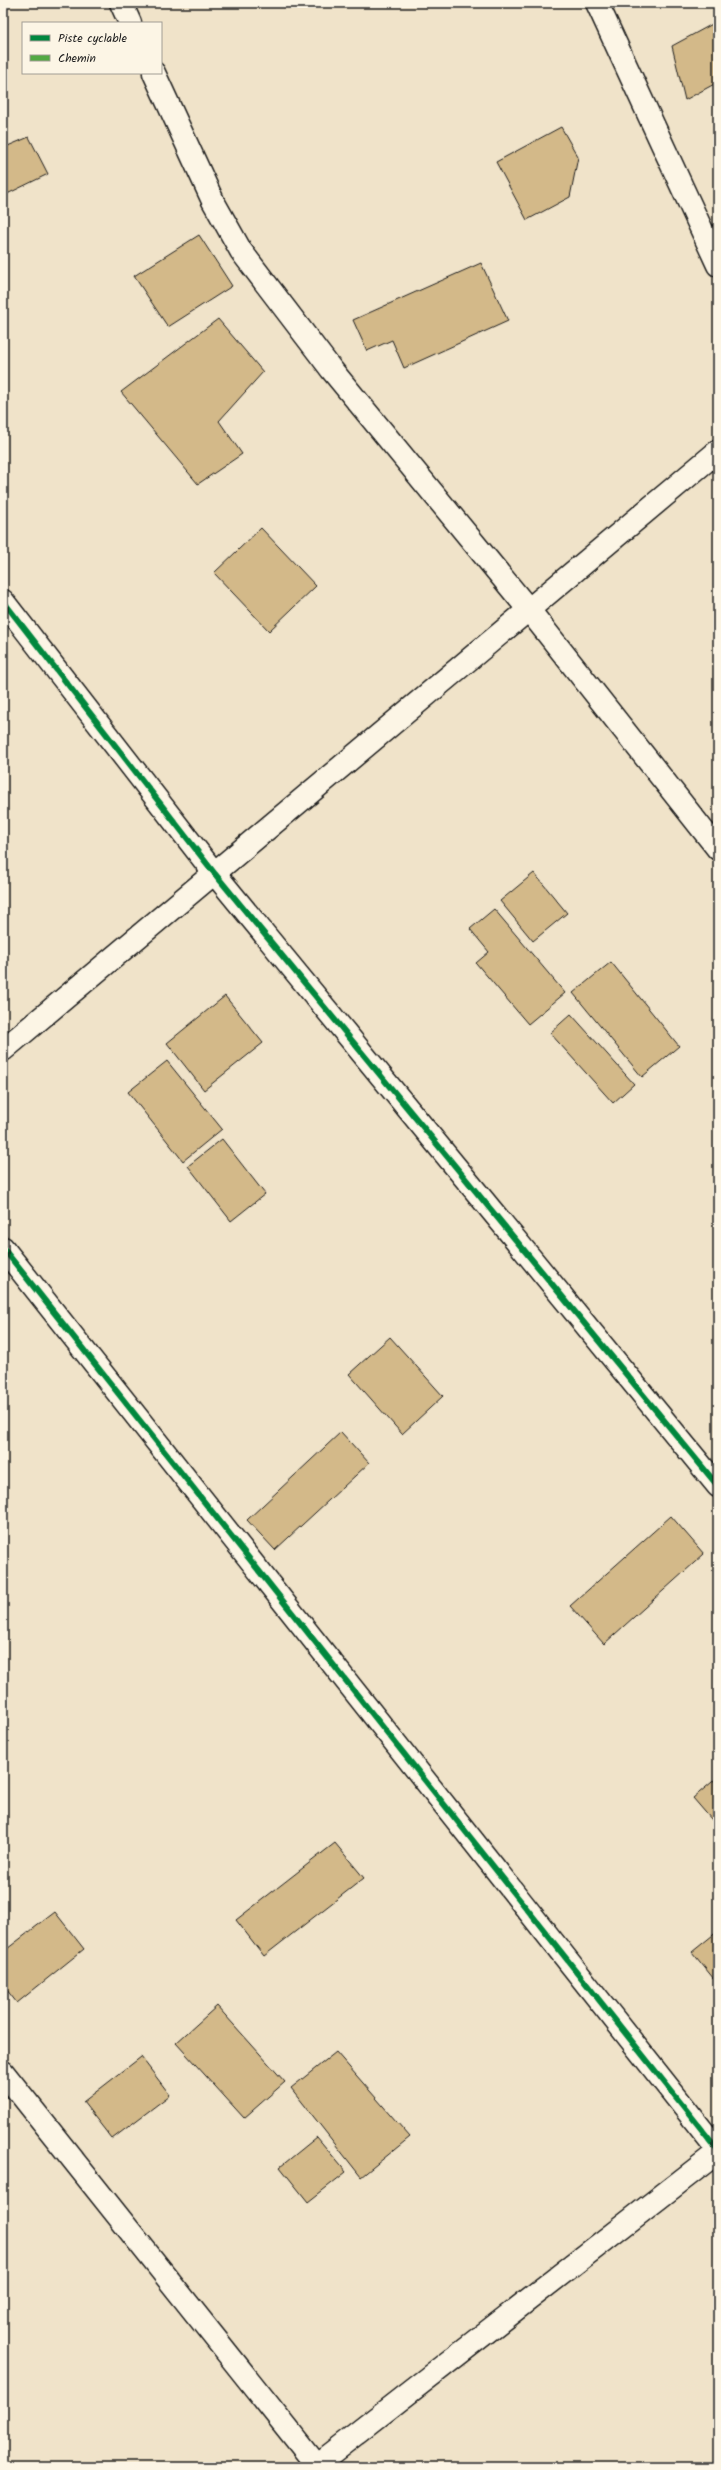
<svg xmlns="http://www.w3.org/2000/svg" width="721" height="2470" font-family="Kalam,sans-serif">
  <rect width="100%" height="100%" fill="#f0e3c9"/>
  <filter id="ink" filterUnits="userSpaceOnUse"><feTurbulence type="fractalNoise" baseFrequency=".025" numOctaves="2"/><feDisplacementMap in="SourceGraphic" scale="8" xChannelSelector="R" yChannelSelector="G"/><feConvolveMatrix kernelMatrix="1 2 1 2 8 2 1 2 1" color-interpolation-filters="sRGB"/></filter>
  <g filter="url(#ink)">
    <path fill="#d3b989" stroke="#1c1c1c" d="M 718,21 L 718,82 L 685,100 L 672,46 Z
      M 561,127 L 578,157 L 570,197 L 527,220 L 496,162 Z
      M 29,137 L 48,174 L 3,196 L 3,148 Z
      M 199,235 L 232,286 L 168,327 L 134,276 Z
      M 481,263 L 508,321 L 404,368 L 392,340 L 367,351 L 353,320 Z
      M 218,319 L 263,372 L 219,421 L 242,454 L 198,484 L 121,392 Z
      M 261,528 L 316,586 L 269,631 L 214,573 Z
      M 534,873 L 567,913 L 533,941 L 500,901 Z
      M 494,909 L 565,993 L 528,1024 L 476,963 L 489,952 L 470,929 Z
      M 611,962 L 679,1046 L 642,1077 L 573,993 Z
      M 225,996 L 263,1043 L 204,1090 L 167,1043 Z
      M 571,1014 L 634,1084 L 613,1103 L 550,1033 Z
      M 167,1061 L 222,1129 L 183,1161 L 128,1092 Z
      M 222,1139 L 265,1194 L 231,1221 L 188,1166 Z
      M 390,1337 L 443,1396 L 402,1434 L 349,1374 Z
      M 341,1432 L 369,1463 L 275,1550 L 247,1520 Z
      M 671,1516 L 704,1554 L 604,1644 L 570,1606 Z
      M 718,1777 L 718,1827 L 693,1798 Z
      M 335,1843 L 364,1878 L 264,1956 L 236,1920 Z
      M 55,1912 L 84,1949 L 17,2003 L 3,1985 L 3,1952 Z
      M 718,1931 L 718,1984 L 692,1952 Z
      M 217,2006 L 285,2082 L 244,2118 L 176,2043 Z
      M 336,2052 L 410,2137 L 361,2177 L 291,2088 Z
      M 141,2057 L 170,2095 L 112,2139 L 83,2102 Z
      M 317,2137 L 346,2172 L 308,2202 L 280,2167 Z"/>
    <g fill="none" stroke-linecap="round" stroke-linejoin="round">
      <g stroke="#1c1c1c" stroke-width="25">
        <path id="minor" d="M 121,3 L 130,23
          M 597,3 L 718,265
          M 154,73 L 213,201 L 241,251 L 331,369 L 529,610 L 718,849
          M 3,601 L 215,874 L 718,1486
          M 3,1050 L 718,451
          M 3,1248 L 718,2150
          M 3,2072 L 318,2467
          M 316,2465 L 718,2152"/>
      </g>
      <use href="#minor" stroke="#fcf5e5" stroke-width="22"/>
      <path stroke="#52a943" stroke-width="5" stroke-dasharray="10 5" stroke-linecap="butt" d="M 314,2467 L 316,2465"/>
      <g stroke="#fcf5e5" stroke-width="8">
        <path id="cycleway" d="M 3,601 L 215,874 L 718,1486
          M 3,1248 L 718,2150"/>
      </g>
      <use href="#cycleway" stroke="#00873e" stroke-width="6"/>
    </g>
  </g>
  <rect width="721" height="2470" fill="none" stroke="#fcf5e5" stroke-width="16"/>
  <rect x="8" y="8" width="705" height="2454" fill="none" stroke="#1c1c1c" stroke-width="1.5" filter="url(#ink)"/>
  <rect x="22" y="22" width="140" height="52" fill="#fcf5e5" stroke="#a29e95"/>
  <rect x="30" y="35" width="20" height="6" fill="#00873e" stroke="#a29e95"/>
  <text x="58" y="42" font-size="12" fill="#1c1c1c">Piste cyclable</text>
  <rect x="30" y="55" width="20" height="6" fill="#52a943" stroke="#a29e95"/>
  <text x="58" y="62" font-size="12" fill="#1c1c1c">Chemin</text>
</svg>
